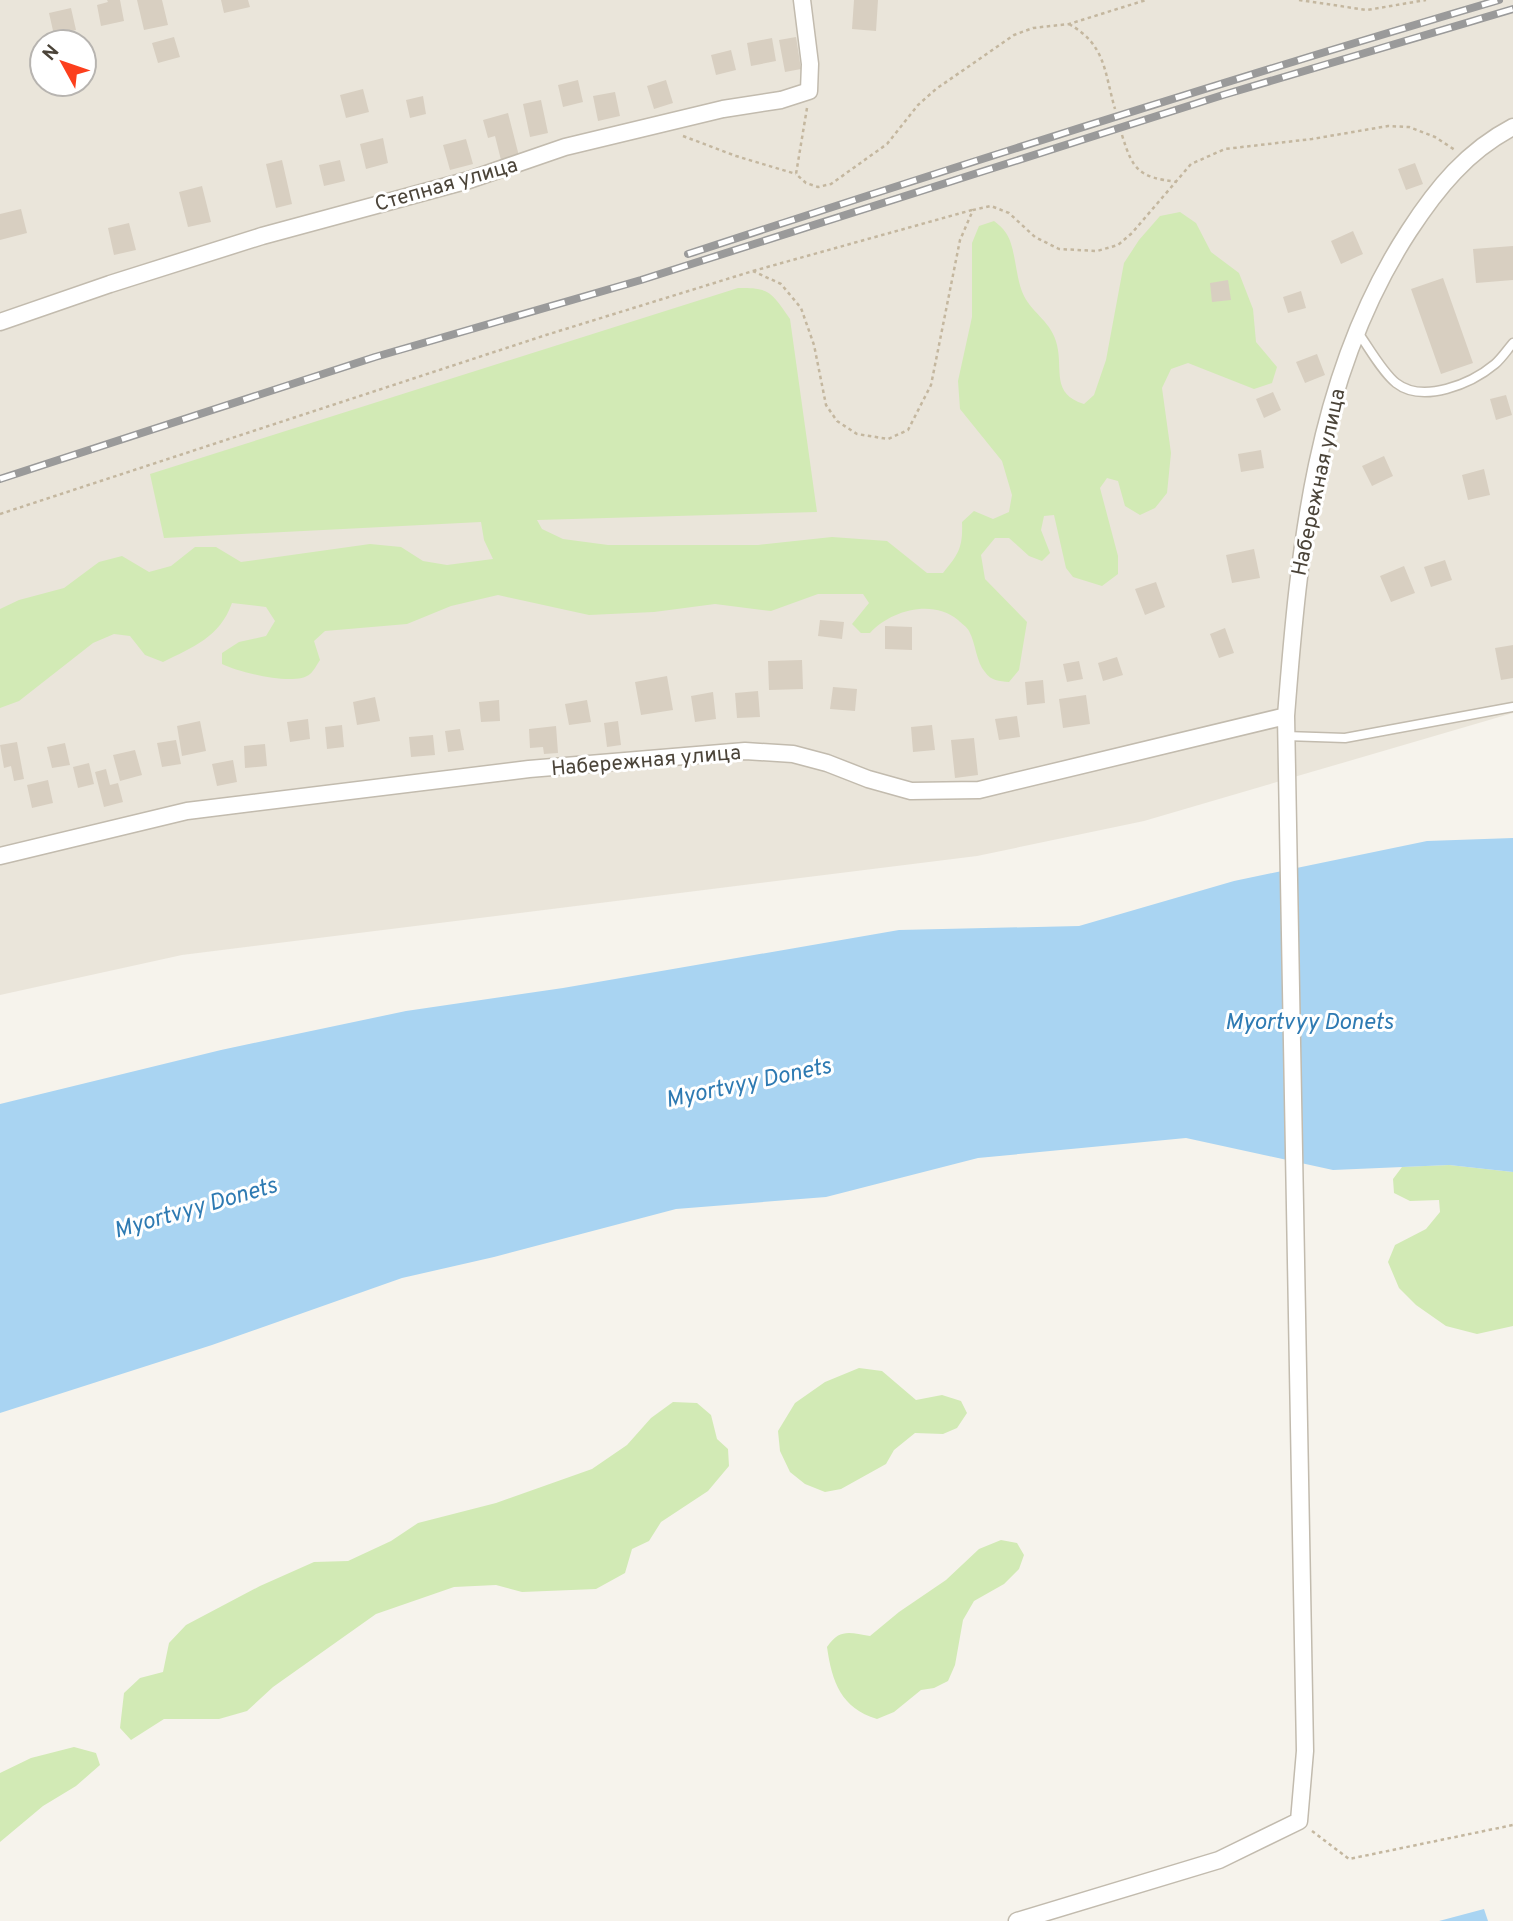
<svg xmlns="http://www.w3.org/2000/svg" width="1513" height="1921" font-family="Overpass,sans-serif">
  <rect width="100%" height="100%" fill="#f6f3ec"/>
  <path fill="#eae5da" fill-rule="evenodd" d="M 0,0 L 1513,0 L 1513,713 L 1144,821 L 977,856 L 182,955 L 0,995 ZM 42,42 L 84,42 L 84,84 L 42,84 Z"/>
  <path fill="#d2eab5" d="M 1180,212 L 1196,223 L 1211,252 L 1239,273 L 1253,309 L 1256,342 L 1277,367 L 1272,383 L 1254,389 L 1188,363 L 1171,369 L 1162,388 L 1171,453 L 1167,493 L 1155,508 L 1140,515 L 1125,506 L 1118,481 L 1107,478 L 1100,488 L 1118,556 L 1118,574 L 1102,586 L 1073,577 L 1066,568 L 1054,515 L 1044,516 L 1041,530 L 1050,553 L 1042,561 L 1029,556 L 1009,538 L 995,538 L 981,555 L 985,579 L 1027,622 L 1019,670 L 1009,682 C 999,681 991,681 985,672 C 976,662 976,644 969,631 C 967,627 962,624 958,620 C 933,599 891,610 870,633 L 861,633 L 852,624 L 869,603 L 863,594 L 818,594 L 771,611 L 715,604 L 654,612 L 589,615 L 498,595 L 451,606 L 407,624 L 325,631 L 314,641 L 320,660 C 317,664 314,671 310,674 C 296,687 238,672 222,664 L 222,653 L 239,642 L 266,636 L 275,621 L 266,607 L 232,603 C 220,637 193,647 163,662 L 145,655 L 130,636 L 114,634 L 93,643 L 19,701 L 0,708 L 0,609 L 19,600 L 64,588 L 99,562 L 122,556 L 149,572 L 171,566 L 195,547 L 216,547 L 241,562 L 370,544 L 401,547 L 423,561 L 447,565 L 493,559 L 484,540 L 481,522 L 164,538 L 150,474 L 738,288 C 770,287 772,293 790,319 L 817,512 L 537,520 L 542,529 L 563,539 L 608,545 L 758,545 L 832,537 L 887,541 L 927,573 L 943,573 C 959,554 963,547 962,522 L 974,511 L 993,519 L 1009,512 L 1012,495 L 1002,461 L 960,409 L 958,381 L 972,317 L 972,243 L 979,226 L 994,221 C 998,224 1003,228 1006,233 C 1016,247 1015,278 1024,296 C 1033,314 1052,322 1057,345 C 1063,370 1051,394 1084,404 L 1094,395 L 1106,360 L 1124,263 L 1139,240 L 1160,216 Z
    M 1449,1165 L 1513,1172 L 1513,1326 L 1477,1334 L 1446,1326 L 1416,1305 L 1399,1288 L 1388,1262 L 1395,1245 L 1426,1229 L 1440,1212 L 1439,1200 L 1410,1201 L 1394,1193 L 1393,1179 L 1402,1167 Z
    M 859,1368 L 882,1371 L 916,1400 L 942,1395 L 961,1401 L 967,1413 L 957,1428 L 943,1434 L 915,1433 L 894,1450 L 886,1464 L 841,1489 L 825,1492 L 805,1484 L 790,1472 L 780,1451 L 778,1431 L 795,1403 L 825,1382 Z
    M 673,1402 L 697,1403 L 711,1415 L 717,1439 L 728,1449 L 729,1466 L 708,1491 L 661,1522 L 649,1541 L 632,1549 L 625,1573 L 596,1589 L 522,1592 L 496,1585 L 454,1587 L 376,1614 L 273,1687 L 247,1711 L 219,1719 L 164,1719 L 131,1740 L 120,1728 L 124,1693 L 140,1678 L 163,1672 L 169,1643 L 186,1625 L 260,1586 L 314,1562 L 348,1561 L 391,1541 L 418,1523 L 496,1503 L 592,1469 L 627,1445 L 651,1418 Z
    M 1001,1540 L 1017,1543 L 1024,1555 L 1019,1569 L 1004,1584 L 974,1601 L 963,1620 L 955,1665 L 948,1681 L 934,1688 L 921,1690 L 894,1712 L 877,1719 C 841,1708 832,1682 827,1647 C 840,1628 850,1633 870,1636 L 899,1612 L 946,1580 L 979,1549 Z
    M 74,1747 L 96,1753 L 100,1765 L 76,1786 L 43,1806 L 0,1842 L 0,1773 L 31,1758 Z"/>
  <path fill="#a9d4f2" d="M 1513,838 L 1513,1172 L 1449,1165 L 1333,1170 L 1186,1138 L 978,1158 L 826,1197 L 676,1209 L 494,1257 L 402,1278 L 212,1345 L 0,1413 L 0,1104 L 221,1050 L 406,1011 L 563,988 L 899,930 L 1079,926 L 1234,881 L 1427,841 Z
    M 1484,1909 L 1488,1921 L 1439,1921 Z"/>
  <path fill="#d8cfc1" d="M 107,0 L 120,0 L 124,21 L 101,26 L 97,5 L 108,2 Z
    M 137,0 L 162,0 L 168,25 L 144,30 Z
    M 221,0 L 248,0 L 250,7 L 224,13 Z
    M 854,0 L 878,0 L 876,31 L 852,29 Z
    M 71,8 L 76,30 L 54,35 L 49,13 Z
    M 174,37 L 180,57 L 158,63 L 152,43 Z
    M 796,37 L 801,69 L 785,72 L 779,40 Z
    M 772,38 L 776,61 L 751,66 L 747,43 Z
    M 731,50 L 736,70 L 716,75 L 711,55 Z
    M 578,80 L 583,102 L 563,107 L 558,85 Z
    M 666,80 L 673,103 L 654,109 L 647,86 Z
    M 363,89 L 369,112 L 346,118 L 340,95 Z
    M 615,92 L 620,116 L 598,121 L 593,96 Z
    M 423,96 L 426,114 L 410,118 L 406,100 Z
    M 541,100 L 548,133 L 530,137 L 523,104 Z
    M 508,113 L 519,156 L 501,160 L 495,136 L 488,138 L 483,120 Z
    M 383,138 L 388,163 L 366,169 L 360,144 Z
    M 466,139 L 473,164 L 450,170 L 443,145 Z
    M 282,160 L 292,204 L 276,208 L 266,164 Z
    M 340,160 L 345,181 L 324,186 L 319,165 Z
    M 1415,163 L 1423,184 L 1406,190 L 1398,169 Z
    M 202,186 L 211,222 L 188,227 L 179,192 Z
    M 21,209 L 27,233 L 0,240 L 0,214 Z
    M 129,223 L 136,250 L 114,255 L 108,228 Z
    M 1353,231 L 1363,254 L 1341,264 L 1331,241 Z
    M 1513,246 L 1513,280 L 1476,283 L 1473,249 Z
    M 1443,278 L 1473,363 L 1441,374 L 1411,289 Z
    M 1228,280 L 1231,300 L 1212,302 L 1210,283 Z
    M 1301,291 L 1306,308 L 1288,313 L 1283,297 Z
    M 1317,354 L 1325,375 L 1305,383 L 1296,362 Z
    M 1273,392 L 1281,410 L 1264,418 L 1256,399 Z
    M 1506,395 L 1512,415 L 1496,420 L 1490,399 Z
    M 1261,450 L 1264,468 L 1241,472 L 1238,454 Z
    M 1384,456 L 1393,476 L 1372,486 L 1362,466 Z
    M 1484,469 L 1490,495 L 1468,500 L 1462,475 Z
    M 1254,549 L 1260,578 L 1232,583 L 1226,555 Z
    M 1445,560 L 1452,580 L 1431,587 L 1424,567 Z
    M 1404,566 L 1415,593 L 1391,602 L 1380,576 Z
    M 1156,582 L 1165,607 L 1145,615 L 1135,589 Z
    M 820,620 L 844,622 L 842,639 L 818,636 Z
    M 885,626 L 912,627 L 912,650 L 885,649 Z
    M 1225,628 L 1234,653 L 1219,658 L 1210,634 Z
    M 1513,645 L 1513,678 L 1501,680 L 1495,648 Z
    M 1117,657 L 1123,675 L 1103,681 L 1098,663 Z
    M 802,660 L 803,689 L 769,690 L 768,661 Z
    M 1079,661 L 1083,679 L 1067,682 L 1063,664 Z
    M 667,676 L 673,710 L 641,715 L 635,682 Z
    M 1043,680 L 1045,703 L 1027,705 L 1025,682 Z
    M 833,687 L 857,689 L 855,711 L 830,709 Z
    M 758,691 L 760,717 L 737,718 L 735,693 Z
    M 713,692 L 716,719 L 695,722 L 691,696 Z
    M 1086,695 L 1090,724 L 1063,728 L 1059,699 Z
    M 375,697 L 380,721 L 357,725 L 353,702 Z
    M 499,700 L 500,721 L 481,722 L 479,702 Z
    M 587,700 L 591,722 L 569,725 L 565,704 Z
    M 1017,716 L 1020,737 L 999,740 L 995,719 Z
    M 308,719 L 310,739 L 290,742 L 287,722 Z
    M 200,721 L 206,751 L 182,756 L 177,726 Z
    M 618,721 L 621,745 L 607,747 L 604,723 Z
    M 342,725 L 344,747 L 327,749 L 325,727 Z
    M 932,725 L 935,750 L 913,752 L 911,727 Z
    M 556,726 L 558,753 L 544,754 L 543,747 L 530,748 L 529,729 Z
    M 460,729 L 464,750 L 448,752 L 445,731 Z
    M 433,735 L 435,755 L 411,757 L 409,737 Z
    M 974,738 L 978,775 L 955,778 L 951,740 Z
    M 176,740 L 181,764 L 162,767 L 157,743 Z
    M 17,742 L 24,779 L 14,781 L 11,766 L 4,768 L 0,745 Z
    M 65,743 L 70,765 L 52,768 L 47,747 Z
    M 265,744 L 267,766 L 245,768 L 244,746 Z
    M 135,750 L 142,775 L 120,781 L 113,755 Z
    M 233,760 L 237,782 L 217,786 L 212,764 Z
    M 89,763 L 94,784 L 78,788 L 73,767 Z
    M 106,769 L 110,785 L 118,783 L 123,802 L 104,807 L 95,772 Z
    M 48,780 L 53,803 L 32,808 L 27,785 Z"/>
  <g fill="none" stroke-linecap="round" stroke-linejoin="round">
    <g stroke="#c2bbae" stroke-width="11">
      <path id="lane" d="M 1357,331 C 1368,346 1382,372 1396,383 C 1423,404 1471,384 1495,364 C 1502,358 1507,350 1513,343
        M 1286,736 L 1345,738 L 1513,707"/>
    </g>
    <g stroke="#c2bbae" stroke-width="19">
      <path id="street" d="M 0,322 L 110,284 L 262,236 L 469,180 L 565,147 L 723,109 L 781,100 L 809,91 L 810,64 L 802,0
        M 0,856 L 187,811 L 529,769 L 745,751 L 793,754 L 827,763 L 868,779 L 911,791 L 979,790 L 1286,716
        M 1017,1921 L 1219,1860 L 1299,1821 L 1305,1751 L 1286,716 C 1299,548 1315,375 1409,231 C 1437,188 1467,151 1513,127"/>
    </g>
    <path stroke="#c4b79f" stroke-width="2.5" stroke-dasharray="3.5 3.5" stroke-linecap="butt" d="M 1299,0 L 1367,10 L 1426,0
      M 1069,24 C 1106,45 1104,71 1115,109
      M 807,108 L 796,174 L 806,183 L 818,187 L 831,184 L 887,144 L 918,105 L 936,89 L 1014,35 L 1033,28 L 1069,24 L 1146,0
      M 1122,135 C 1133,171 1139,177 1177,182
      M 683,136 L 736,156 L 796,174
      M 753,271 L 972,210
      M 0,514 L 546,335 L 753,271 L 781,284 L 801,308 L 814,345 L 826,405 L 837,421 L 857,434 L 888,439 L 908,430 L 931,385 L 960,240 L 973,210 L 991,206 L 1009,213 L 1035,237 L 1059,249 L 1097,251 L 1118,245 L 1132,233 L 1191,164 L 1225,149 L 1312,139 L 1388,126 L 1409,127 L 1435,137 L 1455,150
      M 1312,1831 L 1349,1859 L 1513,1825"/>
    <use href="#lane" stroke="#fff" stroke-width="8"/>
    <use href="#street" stroke="#fff" stroke-width="16"/>
    <g stroke="#9a9a9a" stroke-width="8">
      <path id="rail" d="M 688,254 C 957,166 1227,80 1499,0
        M 0,479 L 375,357 L 641,280 L 1223,95 L 1513,9"/>
    </g>
    <use href="#rail" stroke="#fff" stroke-width="5" stroke-dasharray="16" stroke-linecap="butt"/>
  </g>
  <g text-anchor="middle" stroke-width="6" stroke-linejoin="round" paint-order="stroke">
    <g font-size="21" fill="#4b4439" stroke="#fff">
      <text transform="translate(446 184) rotate(-16)" y="7">Степная улица</text>
      <text transform="translate(1318 482) rotate(-78)" y="7">Набережная улица</text>
      <text transform="translate(646 760) rotate(-5)" y="7">Набережная улица</text>
    </g>
    <g font-size="23" font-style="italic" fill="#2e7ab2" stroke="#fff">
      <text x="1309" y="1029">Myortvyy Donets</text>
      <text transform="translate(748 1082) rotate(-12)" y="8">Myortvyy Donets</text>
      <text transform="translate(195 1207) rotate(-16)" y="8">Myortvyy Donets</text>
    </g>
  </g>
  <g transform="translate(63 63) rotate(310)"><circle r="33" fill="#ffffff" stroke="#b7b4b0" stroke-width="2"/>
  <path d="M0-5L12 26L0 18L-12 26Z" fill="#fc3f1d"/>
  <text y="-10" font-size="19" font-weight="bold" text-anchor="middle" fill="#4b4439">N</text>
  </g>
</svg>
